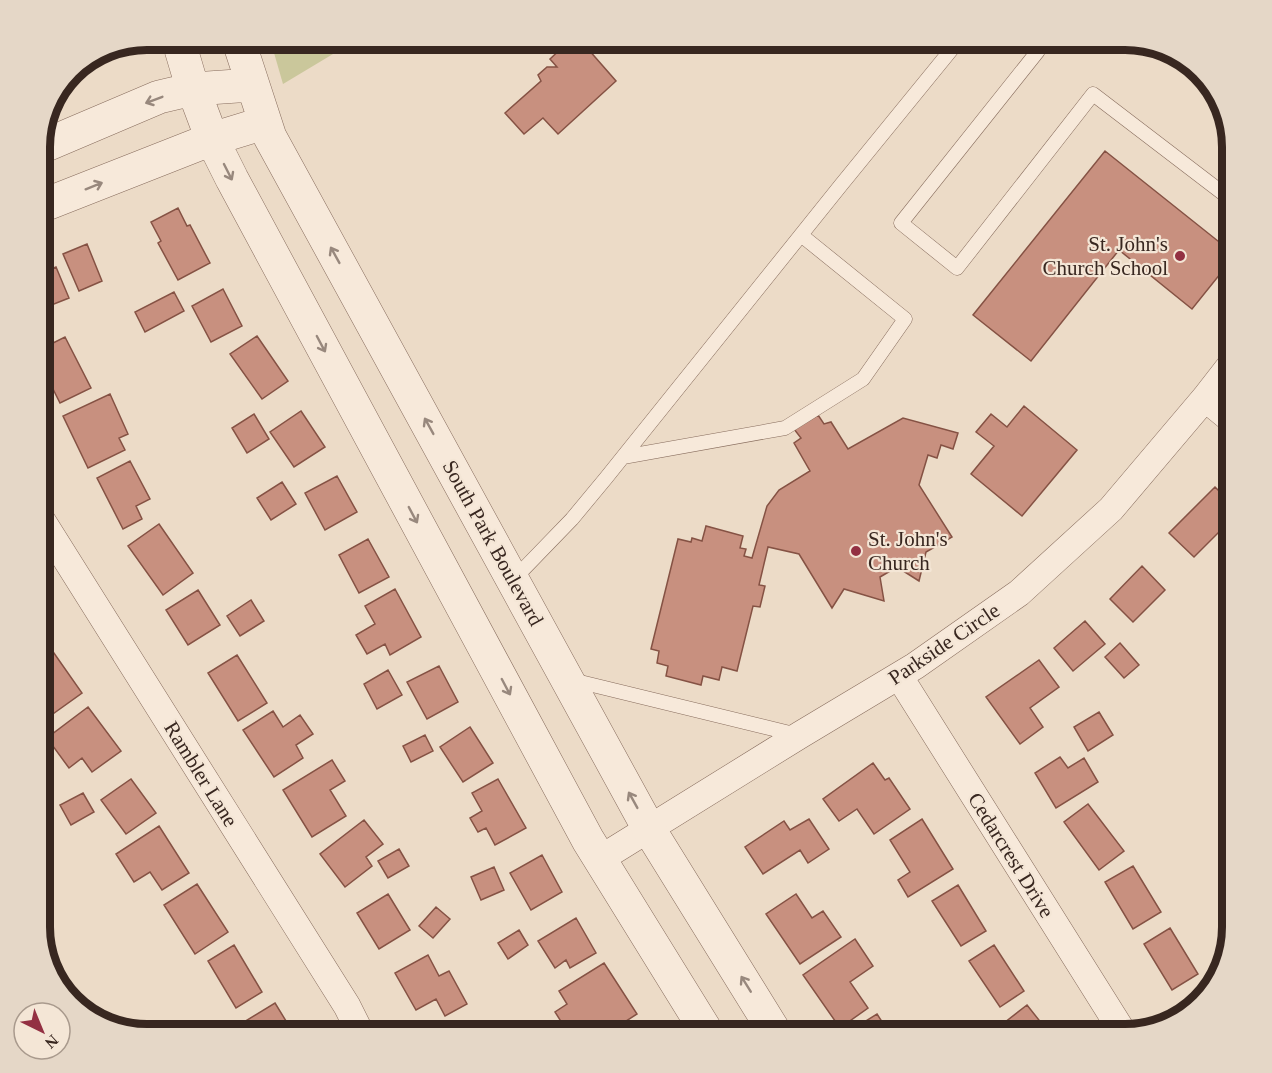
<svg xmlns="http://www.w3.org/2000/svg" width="1272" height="1073" font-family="Georgia,serif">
  <rect width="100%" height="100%" fill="#ecdbc7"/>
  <path fill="#cac79b" d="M 270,39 L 358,39 L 283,84 Z"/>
  <path fill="#c8907f" stroke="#855244" stroke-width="1.5" d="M 581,41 L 616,81 L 558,134 L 543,118 L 524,134 L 505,113 L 541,81 L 538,75 L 547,67 L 557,67 L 550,59 L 566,44 L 572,50 Z
    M 109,53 L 110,57 L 80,67 L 79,65 Z
    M 1105,151 L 1233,253 L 1233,258 L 1192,309 L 1119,250 L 1031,361 L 973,315 Z
    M 178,208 L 187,226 L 190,225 L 210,263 L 178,280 L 158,243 L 161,241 L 151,222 Z
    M 87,244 L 102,281 L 79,291 L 63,254 Z
    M 56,267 L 69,298 L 39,310 L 39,274 Z
    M 223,289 L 242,326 L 211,342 L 192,306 Z
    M 174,292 L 184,311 L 145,332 L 135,312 Z
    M 257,336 L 288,381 L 262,399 L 230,354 Z
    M 65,337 L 91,388 L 60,403 L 39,361 L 39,350 Z
    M 110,394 L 128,434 L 119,438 L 125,450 L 88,468 L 63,416 Z
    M 1024,406 L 1077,450 L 1022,516 L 971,474 L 994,446 L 976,432 L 991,414 L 1007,427 Z
    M 301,411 L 325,447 L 294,467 L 270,432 Z
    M 254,414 L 269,439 L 247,453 L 232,428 Z
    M 818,415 L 824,424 L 831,422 L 848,449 L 903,418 L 958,433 L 953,449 L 941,445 L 937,458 L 928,455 L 919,485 L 952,537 L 926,552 L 919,581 L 897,567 L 880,577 L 884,601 L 844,589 L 832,608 L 799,554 L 768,547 L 759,585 L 765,586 L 760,607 L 753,606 L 737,671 L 722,667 L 719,680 L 703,676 L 701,685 L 666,676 L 668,666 L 657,663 L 659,651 L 651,649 L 678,539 L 691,542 L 692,538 L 702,541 L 706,526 L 743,536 L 740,548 L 746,549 L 744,556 L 752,558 L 767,506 L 779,490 L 810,471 L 794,443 L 801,438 L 794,429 Z
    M 130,461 L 150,499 L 136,506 L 142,519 L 123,529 L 97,478 Z
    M 337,476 L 357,512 L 325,530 L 305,493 Z
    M 282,482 L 296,504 L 271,520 L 257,498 Z
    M 1215,487 L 1233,505 L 1233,518 L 1194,557 L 1169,533 Z
    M 159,524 L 193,573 L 163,595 L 128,546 Z
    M 368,539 L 389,577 L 359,593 L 339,555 Z
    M 1233,560 L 1233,582 L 1224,566 Z
    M 1142,566 L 1165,590 L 1133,622 L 1110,599 Z
    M 395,589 L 421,637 L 390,655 L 385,644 L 367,654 L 356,635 L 375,624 L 365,606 Z
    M 198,590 L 220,625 L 188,645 L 166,610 Z
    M 251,600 L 264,621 L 240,636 L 227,616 Z
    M 1085,621 L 1105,644 L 1073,671 L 1054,648 Z
    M 1120,643 L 1139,665 L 1124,678 L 1105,657 Z
    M 49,646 L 82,693 L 50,716 L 39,702 L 39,653 Z
    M 237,655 L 267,703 L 238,721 L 208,673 Z
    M 1039,660 L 1059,687 L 1030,708 L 1043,727 L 1020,744 L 986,697 Z
    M 439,666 L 458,702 L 427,719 L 407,682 Z
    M 388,670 L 402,695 L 377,709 L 364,684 Z
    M 88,707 L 121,751 L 92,772 L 82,758 L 69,768 L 47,738 Z
    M 273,711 L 283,727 L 300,715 L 313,734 L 296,745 L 303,758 L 274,777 L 243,730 Z
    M 1099,712 L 1113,735 L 1088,751 L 1074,727 Z
    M 470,727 L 493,763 L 463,782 L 440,747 Z
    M 425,735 L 433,751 L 411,762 L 403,746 Z
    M 1060,757 L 1068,768 L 1084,758 L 1098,782 L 1056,808 L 1035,773 Z
    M 332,760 L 345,781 L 330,790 L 346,816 L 312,837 L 283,790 Z
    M 873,763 L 885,780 L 889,778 L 910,809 L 874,834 L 857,809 L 839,821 L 823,799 Z
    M 131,779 L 156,813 L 126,834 L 101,800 Z
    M 498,779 L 526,828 L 495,845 L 486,828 L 478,832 L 470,818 L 482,811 L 472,793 Z
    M 83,793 L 94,812 L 71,825 L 60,805 Z
    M 1088,804 L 1124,851 L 1099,870 L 1064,822 Z
    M 809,819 L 829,849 L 808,863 L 800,850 L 763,874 L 745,847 L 784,821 L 790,830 Z
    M 922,819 L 953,869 L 908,897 L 898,880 L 910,872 L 890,840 Z
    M 364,820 L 383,844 L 366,857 L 372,866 L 345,887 L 320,854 Z
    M 159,826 L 189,873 L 162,890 L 150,872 L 134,882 L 116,854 Z
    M 399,849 L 409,866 L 388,878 L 378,861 Z
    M 542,855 L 562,892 L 531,910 L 510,873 Z
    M 1133,866 L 1161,912 L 1133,929 L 1105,882 Z
    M 494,867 L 504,890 L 481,900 L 471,877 Z
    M 197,884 L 228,932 L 195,954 L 164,905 Z
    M 958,885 L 986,931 L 961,946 L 932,901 Z
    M 388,894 L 410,930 L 379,949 L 357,913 Z
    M 796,894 L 812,918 L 823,911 L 841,937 L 800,964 L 766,914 Z
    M 436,907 L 450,919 L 433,938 L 419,926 Z
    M 576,918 L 596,953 L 570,968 L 566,960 L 555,968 L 538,941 Z
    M 1170,928 L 1198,974 L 1172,990 L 1144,944 Z
    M 519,930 L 528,945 L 508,959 L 498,943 Z
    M 855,939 L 873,966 L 850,982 L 868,1008 L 840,1028 L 803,975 Z
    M 234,945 L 262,992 L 236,1008 L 208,961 Z
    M 994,945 L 1024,991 L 1000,1007 L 969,961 Z
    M 428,955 L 439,976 L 449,971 L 467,1004 L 445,1016 L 436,999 L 416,1010 L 395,973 Z
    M 47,960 L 77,1008 L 50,974 Z
    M 604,963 L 637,1014 L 606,1034 L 585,1034 L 581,1028 L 572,1034 L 569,1034 L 555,1012 L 567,1004 L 559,991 Z
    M 1207,993 L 1206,997 L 1180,1016 L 1177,1011 Z
    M 275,1003 L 294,1034 L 244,1034 L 239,1025 Z
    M 1027,1005 L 1050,1034 L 991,1034 L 991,1033 Z
    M 877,1014 L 890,1034 L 845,1034 Z
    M 463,1022 L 467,1034 L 429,1034 Z"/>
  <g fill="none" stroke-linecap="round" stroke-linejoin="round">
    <g stroke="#876c5d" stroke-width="15">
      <path id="service" d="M 1024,39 L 1038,51 L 901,223 L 957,268 L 1093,94 L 1233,201
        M 623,457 L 785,428 L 863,379 L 905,319 L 801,235
        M 513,580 L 572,519 L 606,478 L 841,185 L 960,39
        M 572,680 L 798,735"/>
    </g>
    <g stroke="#876c5d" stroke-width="28">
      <path id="minor" d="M 1205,398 L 1233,421
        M 39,516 L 347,1006 L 361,1034
        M 899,676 L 1124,1034
        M 600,859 L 800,735 L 915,666 L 1019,593 L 1111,509 L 1205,398 L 1233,362"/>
    </g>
    <g stroke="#876c5d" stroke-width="34">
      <path id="tertiary" d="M 178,39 L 191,83 L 212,139 L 232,179 L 588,840 L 708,1034
        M 238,39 L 270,137 L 649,829 L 776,1034
        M 39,148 L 159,97 L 193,89 L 252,85
        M 39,207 L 212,139 L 264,123"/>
    </g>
    <use href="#service" stroke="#f7e9da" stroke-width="14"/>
    <use href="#minor" stroke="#f7e9da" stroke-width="27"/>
    <use href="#tertiary" stroke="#f7e9da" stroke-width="33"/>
  </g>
  <defs><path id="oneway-shaft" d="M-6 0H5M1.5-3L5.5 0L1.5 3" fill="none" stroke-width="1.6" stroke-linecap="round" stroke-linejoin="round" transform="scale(1.5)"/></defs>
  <g stroke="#98887d">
    <use href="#oneway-shaft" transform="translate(154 100) rotate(159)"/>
    <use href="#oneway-shaft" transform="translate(228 172) rotate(63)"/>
    <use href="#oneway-shaft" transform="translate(94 186) rotate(-22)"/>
    <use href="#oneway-shaft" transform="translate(335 255) rotate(-119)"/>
    <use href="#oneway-shaft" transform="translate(321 344) rotate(62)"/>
    <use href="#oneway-shaft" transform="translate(429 426) rotate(-119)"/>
    <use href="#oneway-shaft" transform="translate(413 515) rotate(62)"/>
    <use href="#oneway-shaft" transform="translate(506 687) rotate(62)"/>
    <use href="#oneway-shaft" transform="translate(633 800) rotate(-119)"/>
    <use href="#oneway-shaft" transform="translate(746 984) rotate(-122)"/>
  </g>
  <g fill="#933042" stroke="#f4e6d6" stroke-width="2">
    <circle cx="1180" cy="256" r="6"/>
    <circle cx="856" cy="551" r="6"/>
  </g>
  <g text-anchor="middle" stroke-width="4.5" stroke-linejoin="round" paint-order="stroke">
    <g font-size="21" fill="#382720" stroke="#f4e6d6" text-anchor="end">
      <text x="1168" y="251">St. John's<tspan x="1168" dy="24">Church School</tspan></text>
      <text x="868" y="546" text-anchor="start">St. John's<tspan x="868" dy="24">Church</tspan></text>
    </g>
    <g font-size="21" fill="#382720" stroke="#f4e6d6">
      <text transform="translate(493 543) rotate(61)" y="7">South Park Boulevard</text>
      <text transform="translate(944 644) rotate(-34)" y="7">Parkside Circle</text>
      <text transform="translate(201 774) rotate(58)" y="7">Rambler Lane</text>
      <text transform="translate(1011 855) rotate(58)" y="7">Cedarcrest Drive</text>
    </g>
  </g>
  <path d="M0 0H1272V1073H0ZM147 50H1125A97 97 0 0 1 1222 147V927A97 97 0 0 1 1125 1024H147A97 97 0 0 1 50 927V147A97 97 0 0 1 147 50Z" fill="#e5d7c7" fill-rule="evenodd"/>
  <path fill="none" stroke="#382720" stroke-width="8" d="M147 50H1125A97 97 0 0 1 1222 147V927A97 97 0 0 1 1125 1024H147A97 97 0 0 1 50 927V147A97 97 0 0 1 147 50Z"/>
  <g transform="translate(42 1031) rotate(137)"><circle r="28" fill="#f4e6d6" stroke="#a99a8d" stroke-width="1.5"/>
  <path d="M0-4.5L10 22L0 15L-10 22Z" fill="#933042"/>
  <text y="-9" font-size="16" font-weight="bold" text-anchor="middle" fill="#382720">N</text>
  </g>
</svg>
